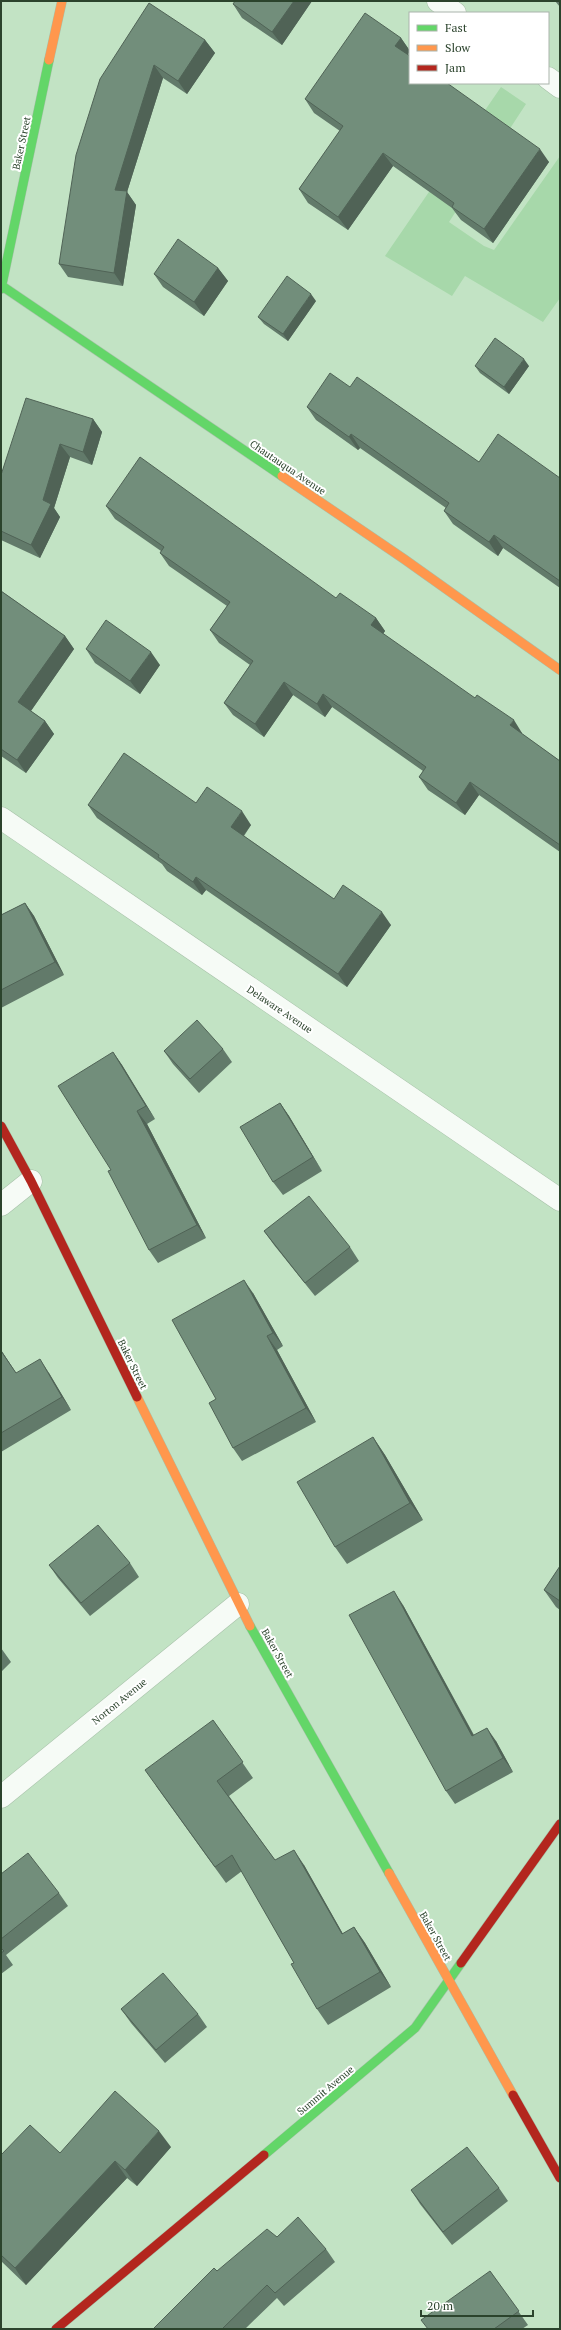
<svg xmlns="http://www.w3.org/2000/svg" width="561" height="2330" font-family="'PT Serif',serif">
  <rect width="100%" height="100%" fill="#c2e3c4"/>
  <path fill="#a7d8aa" d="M 501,87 L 526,104 L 449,222 L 484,246 L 494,250 L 560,156 L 560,298 L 543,322 L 465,276 L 452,296 L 385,256 Z"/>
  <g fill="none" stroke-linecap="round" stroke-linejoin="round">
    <g stroke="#a7c1a9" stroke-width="23">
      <path id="street" d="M 438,1 L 455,13
        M 548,78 L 560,87
        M 1,818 L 560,1200
        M 1,1205 L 31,1181
        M 1,1797 L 238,1604"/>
    </g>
    <g stroke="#a7c1a9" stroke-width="10">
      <path id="fast" d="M 2,286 L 282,476
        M 1,289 L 49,60
        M 250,1626 L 389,1873
        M 264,2155 L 415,2028 L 461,1963"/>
    </g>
    <g stroke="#a7c1a9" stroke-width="10">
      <path id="slow" d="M 49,60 L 62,1
        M 282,476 L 404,559 L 560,670
        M 137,1397 L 250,1626
        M 389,1873 L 513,2095"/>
    </g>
    <g stroke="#a7c1a9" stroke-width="10">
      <path id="jam" d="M 1,1126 L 31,1181 L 137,1397
        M 461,1963 L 560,1824
        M 513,2095 L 560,2178
        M 56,2329 L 264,2155"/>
    </g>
    <use href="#street" stroke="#f6fbf6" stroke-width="22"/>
    <use href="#fast" stroke="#63d668" stroke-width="9"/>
    <use href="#slow" stroke="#ff974d" stroke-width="9"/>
    <use href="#jam" stroke="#b3261e" stroke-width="9"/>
  </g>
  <path fill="#627a6a" d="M 312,1 L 282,45 L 242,18 L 233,4 Z
    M 555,1 L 560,1 L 560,7 Z
    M 401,38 L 410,51 L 408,55 L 549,162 L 493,243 L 461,220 L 452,208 L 393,166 L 348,230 L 308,203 L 299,189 L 340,131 L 314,113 L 305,99 Z
    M 205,40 L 215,53 L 187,94 L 163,78 L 127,192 L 136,205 L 123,286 L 68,277 L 59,264 L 100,79 Z
    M 218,268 L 228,281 L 204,316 L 163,287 L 154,274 Z
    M 316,301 L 288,341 L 264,324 L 258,317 Z
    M 475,366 L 529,366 L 509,394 L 480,373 Z
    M 350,387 L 479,462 L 560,478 L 560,588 L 503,548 L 498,556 L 453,524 L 444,511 L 446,508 L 360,448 L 358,450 L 316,420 L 307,407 Z
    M 93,419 L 102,432 L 92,465 L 70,457 L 54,508 L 60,517 L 40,558 L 1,540 L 1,475 Z
    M 106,506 L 336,598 L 376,618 L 385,631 L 383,634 L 522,733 L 522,734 L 560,761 L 560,852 L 479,795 L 465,815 L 428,790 L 419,777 L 423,771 L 332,707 L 325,717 L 293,695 L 264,737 L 233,715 L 224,703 L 250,665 L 219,643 L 210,630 L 227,606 L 169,566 L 160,553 L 161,551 L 115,519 Z
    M 1,591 L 65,636 L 74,649 L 31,711 L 45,721 L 54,734 L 26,773 L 1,756 Z
    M 86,649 L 160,665 L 140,694 L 95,663 Z
    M 196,803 L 251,825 L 244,836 L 334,899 L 391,925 L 347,987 L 206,890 L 202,895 L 167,871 L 162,864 L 97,818 L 88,805 Z
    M 25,903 L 34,916 L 64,975 L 1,1008 L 1,915 Z
    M 223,1049 L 232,1062 L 199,1093 L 173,1064 L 164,1051 Z
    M 113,1052 L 122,1065 L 155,1119 L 147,1124 L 206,1238 L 158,1263 L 149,1250 Z
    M 280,1103 L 289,1116 L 322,1171 L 283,1195 L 273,1182 Z
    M 264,1231 L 350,1247 L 359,1261 L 315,1296 L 274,1245 Z
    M 253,1293 L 283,1346 L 277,1350 L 316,1422 L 242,1461 L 233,1448 L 216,1399 Z
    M 1,1350 L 16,1373 L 49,1373 L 71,1410 L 1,1452 Z
    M 373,1437 L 385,1455 L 423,1520 L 347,1564 L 335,1547 Z
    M 130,1563 L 139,1577 L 90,1616 L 58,1578 L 49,1565 Z
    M 560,1566 L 560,1610 L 556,1607 L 544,1590 Z
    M 403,1605 L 474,1735 L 496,1741 L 513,1772 L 455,1804 L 446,1791 Z
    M 1,1648 L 11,1662 L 1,1672 Z
    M 213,1720 L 253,1778 L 229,1796 L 275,1860 L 304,1865 L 343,1934 L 354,1927 L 365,1943 L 391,1987 L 328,2025 L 317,2009 L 294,1963 L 242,1871 L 226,1883 L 156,1786 Z
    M 1,1874 L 59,1893 L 68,1906 L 6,1955 L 13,1965 L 1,1974 Z
    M 121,2009 L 198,2014 L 207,2027 L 165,2063 L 131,2023 Z
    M 171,2147 L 137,2186 L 127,2178 L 26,2285 L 1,2261 L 1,2155 Z
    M 499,2188 L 508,2201 L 452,2245 L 420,2204 L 411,2190 Z
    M 277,2237 L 326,2249 L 335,2262 L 284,2306 L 277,2298 L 245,2329 L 153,2329 L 217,2271 Z
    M 490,2271 L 528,2325 L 522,2329 L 428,2329 Z"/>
  <path fill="#506356" d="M 294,1 L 312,1 L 282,45 L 272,32 Z
    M 401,38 L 410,51 L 404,59 L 395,46 Z
    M 205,40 L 215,53 L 187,94 L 178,81 Z
    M 154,65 L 163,78 L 127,192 L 136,205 L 123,286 L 114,273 L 115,190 Z
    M 540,149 L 549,162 L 493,243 L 484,229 Z
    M 383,153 L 393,166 L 348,230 L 338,217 Z
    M 218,268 L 228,281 L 204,316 L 194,302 Z
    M 311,294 L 316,301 L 288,341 L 283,334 Z
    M 524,359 L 529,366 L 509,394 L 504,387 Z
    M 93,419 L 102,432 L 92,465 L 83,452 Z
    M 351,434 L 360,448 L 358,450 L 349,437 Z
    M 60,444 L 70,457 L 54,508 L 60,517 L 40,558 L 31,545 L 43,500 Z
    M 494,535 L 503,548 L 498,556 L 489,542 Z
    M 376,618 L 385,631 L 380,638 L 371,625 Z
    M 65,636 L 74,649 L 28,715 L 18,702 Z
    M 151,652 L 160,665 L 140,694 L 130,681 Z
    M 284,682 L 293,695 L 264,737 L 255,724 Z
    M 323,694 L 332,707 L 325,717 L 317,704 Z
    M 514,720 L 522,733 L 519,738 L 510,725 Z
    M 45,721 L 54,734 L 26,773 L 17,760 Z
    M 470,782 L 479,795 L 465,815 L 456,803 Z
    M 242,811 L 251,825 L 240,840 L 231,827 Z
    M 196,877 L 206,890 L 202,895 L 193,882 Z
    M 25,903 L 34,916 L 64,975 L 55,962 Z
    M 382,912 L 391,925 L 347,987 L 338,974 Z
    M 113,1052 L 122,1065 L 155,1119 L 146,1106 Z
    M 280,1103 L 289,1116 L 322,1171 L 313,1157 Z
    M 137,1111 L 147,1124 L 206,1238 L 197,1225 Z
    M 244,1280 L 253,1293 L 283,1346 L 273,1333 Z
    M 267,1336 L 277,1350 L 316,1422 L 306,1408 Z
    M 1,1350 L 25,1387 L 1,1351 Z
    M 40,1359 L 49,1373 L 71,1410 L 62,1397 Z
    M 373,1437 L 385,1455 L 423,1520 L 410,1503 Z
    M 394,1591 L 403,1605 L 481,1749 L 472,1736 Z
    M 487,1728 L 496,1741 L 513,1772 L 503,1758 Z
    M 294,1850 L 304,1865 L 352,1950 L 342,1934 Z
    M 354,1927 L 365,1943 L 391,1987 L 380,1972 Z
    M 159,2131 L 171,2147 L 137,2186 L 125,2170 Z
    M 115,2161 L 127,2178 L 26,2285 L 15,2268 Z"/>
  <path fill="#728e7b" stroke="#506356" d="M 235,1 L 294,1 L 272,32 L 233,4 Z
    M 149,3 L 205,40 L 178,81 L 154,65 L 115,190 L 127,191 L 114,273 L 59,264 L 76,155 L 100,79 Z
    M 365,13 L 401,38 L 395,46 L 410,56 L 410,83 L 447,83 L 540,149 L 484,229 L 452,207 L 454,203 L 383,153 L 338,217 L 299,189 L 343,126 L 305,99 Z
    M 178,239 L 218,268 L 194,302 L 154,274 Z
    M 287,276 L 311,294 L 283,334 L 258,317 Z
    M 495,338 L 524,359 L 504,387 L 475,366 Z
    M 330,373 L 350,387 L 357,377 L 479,462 L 498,434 L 560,478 L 560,581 L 494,535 L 489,542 L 444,511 L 449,503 L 351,434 L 349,437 L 307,407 Z
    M 26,398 L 93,419 L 83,452 L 60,444 L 43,500 L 51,504 L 31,545 L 1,531 L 1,475 Z
    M 140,457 L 336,598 L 340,593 L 376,618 L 371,625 L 475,698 L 477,695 L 514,720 L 510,725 L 560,761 L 560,845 L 470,782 L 456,803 L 419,777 L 426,767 L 323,694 L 317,704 L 284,682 L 255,724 L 224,703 L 253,661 L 210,630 L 230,602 L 160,553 L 164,547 L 106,506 Z
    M 1,591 L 65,636 L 18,702 L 45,721 L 17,760 L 1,749 Z
    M 106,620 L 151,652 L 130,681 L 86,649 Z
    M 124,753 L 196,803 L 207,787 L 242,811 L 231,827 L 334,899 L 343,885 L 382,912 L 338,974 L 196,877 L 193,882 L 158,857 L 159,855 L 88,805 Z
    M 25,903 L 55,962 L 1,990 L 1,915 Z
    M 197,1020 L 223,1049 L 190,1079 L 164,1051 Z
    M 113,1052 L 146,1106 L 137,1111 L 197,1225 L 149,1250 L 108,1171 L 111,1170 L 58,1086 Z
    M 280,1103 L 313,1157 L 273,1182 L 240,1127 Z
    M 309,1196 L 350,1247 L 305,1283 L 264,1231 Z
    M 244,1280 L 273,1333 L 267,1336 L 306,1408 L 233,1448 L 209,1403 L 216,1399 L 172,1320 Z
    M 1,1351 L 16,1373 L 40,1359 L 62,1397 L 1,1433 Z
    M 373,1437 L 410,1503 L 335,1547 L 297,1482 Z
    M 98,1525 L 130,1563 L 81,1603 L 49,1565 Z
    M 560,1566 L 560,1601 L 544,1590 Z
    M 394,1591 L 472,1736 L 487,1728 L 503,1758 L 446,1791 L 349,1615 Z
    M 213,1720 L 243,1762 L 217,1781 L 275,1860 L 294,1850 L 342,1934 L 354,1927 L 380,1972 L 317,2009 L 291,1964 L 294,1963 L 232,1855 L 215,1867 L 145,1770 Z
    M 28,1853 L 59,1893 L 1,1939 L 1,1874 Z
    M 1,1948 L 4,1951 L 1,1953 Z
    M 163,1973 L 198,2014 L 156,2050 L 121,2009 Z
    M 115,2091 L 159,2131 L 125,2170 L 115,2161 L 15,2268 L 1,2255 L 1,2155 L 30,2125 L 60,2153 Z
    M 467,2147 L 499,2188 L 443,2232 L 411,2190 Z
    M 298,2217 L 326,2249 L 275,2293 L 267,2285 L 222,2329 L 153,2329 L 214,2268 L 217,2271 L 267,2229 L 277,2237 Z
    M 490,2271 L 519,2311 L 494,2329 L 428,2329 L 421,2320 Z"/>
  <g text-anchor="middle" stroke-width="4" stroke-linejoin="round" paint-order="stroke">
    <g font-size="10" fill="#2b432c" stroke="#fff">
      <text transform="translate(21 143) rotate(-78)" y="4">Baker Street</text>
      <text transform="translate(288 467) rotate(34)" y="4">Chautauqua Avenue</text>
      <text transform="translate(280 1009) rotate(34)" y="4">Delaware Avenue</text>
      <text transform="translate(133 1364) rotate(64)" y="4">Baker Street</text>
      <text transform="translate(278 1653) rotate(61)" y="4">Baker Street</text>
      <text transform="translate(119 1701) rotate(-39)" y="4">Norton Avenue</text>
      <text transform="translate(436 1936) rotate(61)" y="4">Baker Street</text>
      <text transform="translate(325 2090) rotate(-40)" y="4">Summit Avenue</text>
    </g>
  </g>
  <rect width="561" height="2330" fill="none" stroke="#2b432c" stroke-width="4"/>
  <rect x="409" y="12" width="140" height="72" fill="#ffffff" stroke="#aab4ab"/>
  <rect x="417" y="25" width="20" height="6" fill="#63d668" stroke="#aab4ab"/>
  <text x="445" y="32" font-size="12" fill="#2b432c">Fast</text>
  <rect x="417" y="45" width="20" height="6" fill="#ff974d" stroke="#aab4ab"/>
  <text x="445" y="52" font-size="12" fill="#2b432c">Slow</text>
  <rect x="417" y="65" width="20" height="6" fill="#b3261e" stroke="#aab4ab"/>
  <text x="445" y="72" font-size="12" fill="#2b432c">Jam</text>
  <path d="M421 2310v6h112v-6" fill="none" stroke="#2b432c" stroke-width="2"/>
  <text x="427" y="2310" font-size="12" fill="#2b432c" stroke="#ffffff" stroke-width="3" paint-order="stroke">20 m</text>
</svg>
